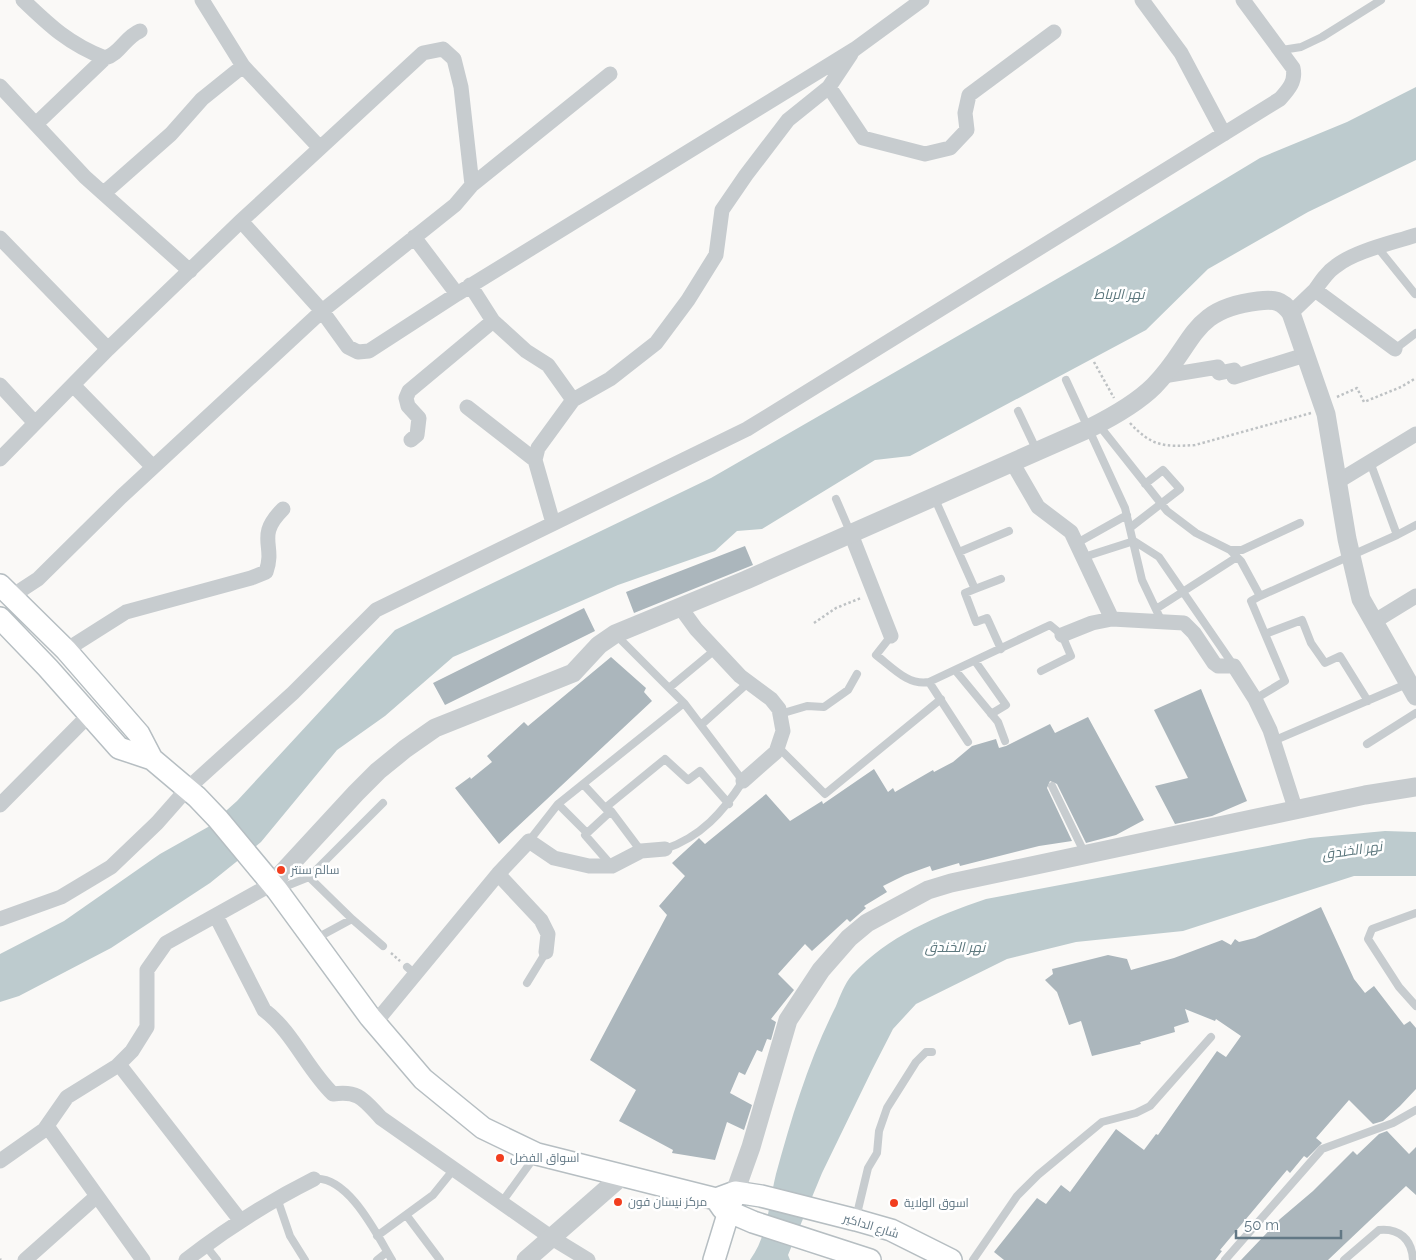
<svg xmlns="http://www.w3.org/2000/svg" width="1416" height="1260" font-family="Raleway,Cairo,sans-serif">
  <rect width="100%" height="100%" fill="#faf9f7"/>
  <path fill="#bdcbce" d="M 1416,87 L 1416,160 L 1308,212 L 1208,269 L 1146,330 L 910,456 L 875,460 L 762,529 L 737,531 L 715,551 L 618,585 L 453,657 L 385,716 L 337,750 L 261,842 L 210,883 L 111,948 L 19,996 L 0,1002 L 0,954 L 64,921 L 160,854 L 208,827 L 237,801 L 395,630 L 711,478 L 1114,246 L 1260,158 L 1347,122 Z
    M 1385,831 L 1416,832 L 1416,876 L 1354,876 L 1183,931 L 1076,942 L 1007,959 L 916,1004 L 893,1029 L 872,1070 L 822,1173 L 788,1255 L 790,1260 L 750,1260 C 768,1236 769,1202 776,1174 C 792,1116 809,1059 836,1006 C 840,996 845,983 852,975 C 888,936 936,916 986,899 L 1310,838 Z"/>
  <path fill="#abb6bc" d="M 745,546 L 753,565 L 634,613 L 626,592 Z
    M 584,608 L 595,631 L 445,705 L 433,683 Z
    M 611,657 L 646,688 L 644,692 L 652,701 L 499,844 L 455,788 L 470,777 L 471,779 L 492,762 L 487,756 L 524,722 L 528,726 Z
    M 1201,689 L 1247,801 L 1212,816 L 1175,824 L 1155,786 L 1188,778 L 1154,710 Z
    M 1088,717 L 1144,820 L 1116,835 L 1086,843 L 1057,784 L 1050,781 L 1047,788 L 1072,841 L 1039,846 L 960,866 L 959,863 L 932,871 L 930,866 L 905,875 L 883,886 L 887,892 L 864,906 L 866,908 L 850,922 L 847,919 L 812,951 L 805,944 L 778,974 L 794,990 L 771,1019 L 776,1022 L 771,1040 L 767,1039 L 762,1052 L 757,1050 L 745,1075 L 739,1072 L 730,1093 L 752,1105 L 744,1130 L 727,1122 L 715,1160 L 672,1153 L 673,1150 L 619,1121 L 636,1090 L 590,1060 L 667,915 L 659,906 L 685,876 L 672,863 L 697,840 L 699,838 L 705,844 L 766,794 L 790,821 L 822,801 L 823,804 L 874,769 L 888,792 L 893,788 L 895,792 L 933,770 L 934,772 L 953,762 L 972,746 L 996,739 L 999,748 L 1006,746 L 1050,724 L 1055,733 Z
    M 1321,907 L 1354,979 L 1365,993 L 1374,986 L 1404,1025 L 1410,1021 L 1416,1028 L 1416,1089 L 1400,1106 L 1383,1121 L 1373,1124 L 1349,1100 L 1316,1138 L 1322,1143 L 1307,1158 L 1304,1156 L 1290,1173 L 1287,1170 L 1220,1250 L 1222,1251 L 1215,1260 L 1004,1260 L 994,1252 L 1037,1198 L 1046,1204 L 1061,1185 L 1070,1192 L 1116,1129 L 1144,1150 L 1156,1134 L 1158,1135 L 1217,1051 L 1226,1057 L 1241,1036 L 1216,1019 L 1215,1021 L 1185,1009 L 1189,1022 L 1174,1027 L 1175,1032 L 1140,1042 L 1141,1044 L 1092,1056 L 1081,1021 L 1069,1025 L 1057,992 L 1045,980 L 1053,974 L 1052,969 L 1108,955 L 1127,959 L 1131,970 L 1174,958 L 1222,940 L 1231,945 L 1235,939 L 1239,942 L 1255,938 Z
    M 1387,1131 L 1409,1154 L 1416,1147 L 1416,1195 L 1406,1186 L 1328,1260 L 1241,1260 L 1280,1219 L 1313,1191 L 1353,1151 L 1357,1155 L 1379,1134 Z"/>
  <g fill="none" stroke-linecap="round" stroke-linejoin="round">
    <g stroke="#b6bec2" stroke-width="24">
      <path id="secondary" d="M 0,585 L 66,650 L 139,734 L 152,759
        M 0,618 L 48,668 L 119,748 L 152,759 L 197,797 L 218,819 L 277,890 L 370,1017 L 423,1079 L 483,1128 L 537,1154 L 716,1199 L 723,1209 L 753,1222 L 870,1260
        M 716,1199 L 735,1192 L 761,1196 L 856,1220 L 891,1230 L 951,1260
        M 714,1260 L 733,1198"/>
    </g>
    <path stroke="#bec2c4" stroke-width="2.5" stroke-dasharray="2.5 2.5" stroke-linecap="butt" d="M 1094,362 L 1114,398
      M 1337,397 L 1357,388 L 1364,402 L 1401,387 L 1416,378
      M 1130,423 C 1152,447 1165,447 1195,445 L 1311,413
      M 814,623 L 836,608 L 861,598
      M 391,953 L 400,961
      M 0,1259 L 1,1260"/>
    <path stroke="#c7cccf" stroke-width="8" d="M 1282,50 L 1301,47 L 1322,37 L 1381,0
      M 1378,248 L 1415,294
      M 1395,349 L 1416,333
      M 1066,380 L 1125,508 L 1142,580 L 1161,620
      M 1018,411 L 1037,451
      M 1098,424 L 1167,511 L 1196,533 L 1230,550 L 1242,550 L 1300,523
      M 1370,462 L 1397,535 L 1416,525
      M 934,497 L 975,589 L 1001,579
      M 836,499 L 851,534
      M 1131,527 L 1180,489 L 1163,470 L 1145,484
      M 1077,543 L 1127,515
      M 1230,550 L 1241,561 L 1260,596 L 1397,535
      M 959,552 L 1009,531
      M 1084,557 L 1134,541 L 1159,557 L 1234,666
      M 975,589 L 965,593 L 976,622 L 987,618 L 1001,649
      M 1156,609 L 1237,557
      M 615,634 L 684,703 L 743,781 C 723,812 701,837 665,849
      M 1265,634 L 1302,620 L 1311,643 L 1325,663 L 1340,656 L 1368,701
      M 891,636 L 876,655 C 892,667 908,686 929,682 L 1050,625 L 1062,635 L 1071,656 L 1041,671
      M 975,661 L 1006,705 L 991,714
      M 955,670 L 998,722 L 1005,741
      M 929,682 L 968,742
      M 669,688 L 716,649
      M 1255,699 L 1285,681 L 1251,601 L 1260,596
      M 780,714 L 807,706 L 824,707 L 848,690 L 857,674
      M 701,725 L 749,682
      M 1273,741 L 1409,683
      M 1367,744 L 1416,713
      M 778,747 L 825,794 L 941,699
      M 583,784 L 608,811
      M 1052,786 L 1085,854
      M 558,804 L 587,833
      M 605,808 L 665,759 L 688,780 L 700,771 L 729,804
      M 529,841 L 558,804 L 684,703
      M 612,866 L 585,835 L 611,811 L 641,851
      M 309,877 L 383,803
      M 279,889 L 309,877 L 352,919
      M 1416,913 L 1372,929 L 1368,939 L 1399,987 L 1416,1006
      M 315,939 L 352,919 L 383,946
      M 407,967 L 415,974
      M 527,983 L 546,952
      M 314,1179 C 348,1175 377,1235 392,1260
      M 277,1198 L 290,1236 L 305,1260
      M 502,1202 L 536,1155
      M 407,1216 L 440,1260
      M 856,1218 L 868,1168 L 877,1153 L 879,1131 L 887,1108 L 916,1062 L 926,1052 L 932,1052
      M 377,1236 L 433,1195 L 454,1169
      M 205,1245 L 217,1260
      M 377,1260 L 387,1252
      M 973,1260 L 1017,1196 L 1038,1175 L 1102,1122 L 1136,1113 L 1150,1106 L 1211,1037
      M 1225,1260 L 1322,1149 L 1393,1123 L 1416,1110
      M 1344,1260 L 1379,1230 C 1399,1228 1412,1239 1413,1260"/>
    <path stroke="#c7cccf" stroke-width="15" d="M 23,0 C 50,26 69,44 105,58 C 120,54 125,37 140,31
      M 202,0 L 243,66 L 320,148
      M 1142,0 L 1181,53 L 1224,134
      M 0,86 L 85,177 L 190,271
      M 829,87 L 863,138 L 925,154 L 950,148 L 967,130 L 965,113 L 969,95 L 1054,32
      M 36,124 L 105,58
      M 472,185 L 610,74
      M 104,193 L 171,134 L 202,99 L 243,66
      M 241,221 L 322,311 L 348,347 L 358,352 L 369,351 L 457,294 L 855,49 L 922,0
      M 414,237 L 457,294
      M 0,238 L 108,349
      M 470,285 L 493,321 L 526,351 L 548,365 L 573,400
      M 1315,290 C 1321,281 1327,272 1336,266 C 1355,251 1392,243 1416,235
      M 1291,313 L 1315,290 L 1395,349
      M 1163,376 L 1218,367 L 1219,373 L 1234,370 L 1234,377 L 1305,355
      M 0,385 L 35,423
      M 73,385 L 153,467
      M 467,407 L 535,460
      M 411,440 L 417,435 L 419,418 L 408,406 L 406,398 L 409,391 L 493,321
      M 0,459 L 108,349 L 241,221 L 423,53 L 443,49 L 454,59 L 461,87 L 472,185 L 455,205 L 322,311 L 121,497 L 38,579 L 12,596
      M 1012,462 L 1038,507 L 1071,532 L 1112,619
      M 1337,482 L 1416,434
      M 553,523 L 535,460 L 538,448 L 573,400 L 610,379 L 656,343 L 688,300 L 716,255 L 722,210 L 746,175 L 788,120 L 829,87 L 851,54
      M 851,534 L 891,636
      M 680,607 L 696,629 L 740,676 L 771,699 L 779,709 L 783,731 L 776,752 L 743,781
      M 1375,621 L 1416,596
      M 1062,635 L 1092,623 L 1112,619 L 1184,623 L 1194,633 L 1214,663 L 1218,666 L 1234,666 L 1255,699 L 1270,730 L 1296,811
      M 66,650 L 126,612 L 251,578 L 266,572 C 276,544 255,537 283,509
      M 0,805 L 90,714
      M 498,874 L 529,841 L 554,858 L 589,866 L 612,866 L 641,851 L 665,849
      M 216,916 L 264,1010 C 293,1032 307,1069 333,1094 C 359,1090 364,1100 381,1118 L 552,1238 L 588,1260
      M 0,919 L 61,897 L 111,867 L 157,823 L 187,789 L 293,693 L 376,610 L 747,429 L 1280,99 C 1289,89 1296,81 1293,68 L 1243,0
      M 375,1023 L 498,874 L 541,920 L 548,934 L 546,952
      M 117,1066 L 132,1051 L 147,1027 L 147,970 L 166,943 L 272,884
      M 47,1126 L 143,1260
      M 0,1161 L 44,1130 L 67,1097 L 117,1066 L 121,1067 L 240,1220
      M 25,1260 L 97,1196
      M 186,1260 C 226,1229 268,1202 314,1179"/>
    <path stroke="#c7cccf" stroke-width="19" d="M 272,884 L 356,793 L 378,771 L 405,749 L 435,728 L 573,673 L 599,645 L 615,634 L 746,580 L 1090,428 C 1112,417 1136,404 1154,386 C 1195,345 1189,309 1258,301 C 1274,299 1282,300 1291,313 L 1326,414 L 1347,539 L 1361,599 L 1416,696
      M 735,1192 L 751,1147 L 788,1020 L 821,970 L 849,938 L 867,923 L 928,890 L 951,883 L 1365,795 L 1416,787
      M 526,1260 L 623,1175"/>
    <use href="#secondary" stroke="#fff" stroke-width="21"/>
  </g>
  <g fill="#f23e1f" stroke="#fff" stroke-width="2">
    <circle cx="281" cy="870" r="5"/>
    <circle cx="500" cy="1158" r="5"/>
    <circle cx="618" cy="1202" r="5"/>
    <circle cx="894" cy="1203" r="5"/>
  </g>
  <g text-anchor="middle" stroke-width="5" stroke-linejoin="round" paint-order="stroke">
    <g font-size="12" fill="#627885" stroke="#fff" text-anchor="start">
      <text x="291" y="874">سالم سنتر</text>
      <text x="510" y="1162">اسواق الفضل</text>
      <text x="628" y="1206">مركز نيسان فون</text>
      <text x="904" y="1207">اسوق الولاية</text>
    </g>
    <g font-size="12" fill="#627885" stroke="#fff">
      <text transform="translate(871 1226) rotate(17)" y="4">شارع الداكير</text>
    </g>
    <g font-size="14" font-style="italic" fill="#5d787e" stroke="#fff">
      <text x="1119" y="299">نهر الرباط</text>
      <text transform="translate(1352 850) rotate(-8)" y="5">نهر الخندق</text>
      <text x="955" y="952">نهر الخندق</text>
    </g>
  </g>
  <path d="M1236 1230v8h105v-8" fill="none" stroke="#627885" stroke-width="2.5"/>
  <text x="1244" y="1230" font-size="15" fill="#627885" stroke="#ffffff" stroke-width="4" paint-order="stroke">50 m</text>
</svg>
